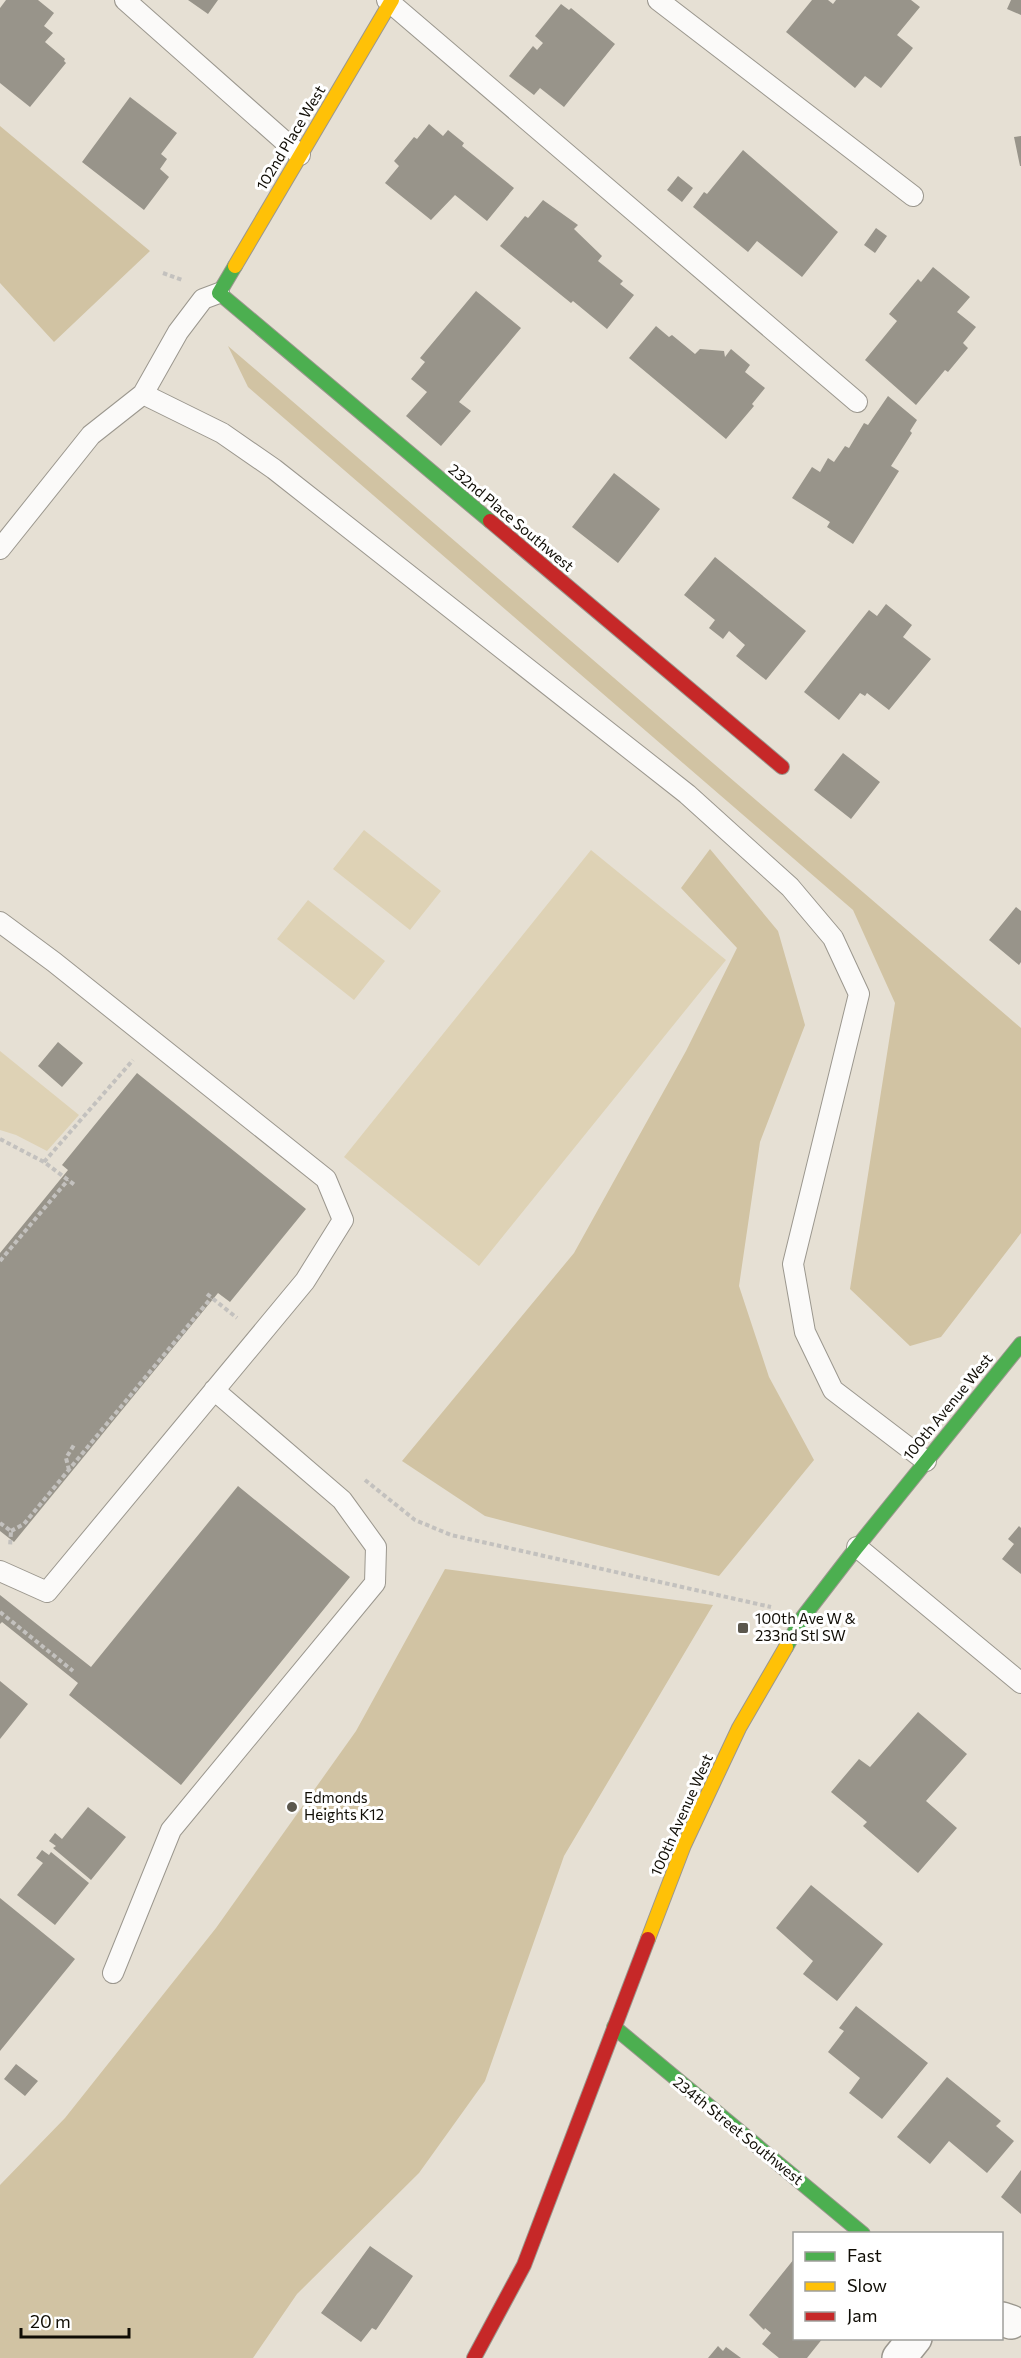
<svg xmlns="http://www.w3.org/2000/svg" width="1021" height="2358" font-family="Commissioner,sans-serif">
  <rect width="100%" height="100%" fill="#e6e0d4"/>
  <path fill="#ded2b5" d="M 364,830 L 441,891 L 410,930 L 333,869 Z
    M 591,850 L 726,960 L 479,1266 L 344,1157 Z
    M 308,900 L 385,961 L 354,1000 L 277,939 Z
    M 0,1051 L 79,1115 L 47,1151 L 16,1135 L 0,1130 Z"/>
  <path fill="#d1c3a3" d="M 0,126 L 150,251 L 54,342 L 0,283 Z
    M 228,346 L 1021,1028 L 1021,1233 L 941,1337 L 910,1346 L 850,1289 L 895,1003 L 853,910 L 248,387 Z
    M 710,849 L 778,931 L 805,1025 L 760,1142 L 739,1286 L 769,1377 L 814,1460 L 719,1576 L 485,1516 L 402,1461 L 574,1253 L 686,1051 L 737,948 L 681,888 Z
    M 445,1569 L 713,1605 L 564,1856 L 485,2081 L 419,2173 L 297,2294 L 253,2358 L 0,2358 L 0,2185 L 65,2118 L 216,1928 L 356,1731 Z"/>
  <path fill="#98948a" d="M 6,0 L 38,0 L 54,13 L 44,26 L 53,33 L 45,42 L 65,59 L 64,61 L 66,63 L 30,107 L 0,83 L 0,8 Z
    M 188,0 L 218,0 L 208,14 Z
    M 812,0 L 828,0 L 833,4 L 836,0 L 911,0 L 920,7 L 897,35 L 913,48 L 881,88 L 865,76 L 855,88 L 786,32 Z
    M 1011,0 L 1021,0 L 1021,15 L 1007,9 Z
    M 561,4 L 569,10 L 571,8 L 615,44 L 564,107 L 540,88 L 534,95 L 509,76 L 533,46 L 537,50 L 543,43 L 535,36 Z
    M 130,97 L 177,133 L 161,154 L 167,159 L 160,169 L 169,177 L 144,210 L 82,162 Z
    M 429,124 L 443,136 L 448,130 L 464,143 L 462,146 L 514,188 L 487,221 L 455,195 L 431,220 L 385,183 L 399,166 L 394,161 L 414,137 L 417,139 Z
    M 1021,136 L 1021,166 L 1020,166 L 1014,137 Z
    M 743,150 L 838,232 L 802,277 L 757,241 L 748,252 L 693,207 L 704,192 L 707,194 Z
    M 678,176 L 693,188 L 682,202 L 667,190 Z
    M 543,200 L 578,225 L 574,229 L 602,256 L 598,261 L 623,281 L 620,284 L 634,295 L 607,329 L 573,301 L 571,303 L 500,246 L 525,216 L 528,218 Z
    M 876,228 L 887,236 L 875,253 L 864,245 Z
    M 933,267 L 970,297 L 957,312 L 976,327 L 963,343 L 968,348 L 948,372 L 945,370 L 916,405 L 865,360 L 897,321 L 889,314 L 918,279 L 921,282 Z
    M 476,291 L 521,328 L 459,402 L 471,411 L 441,446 L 406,416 L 427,392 L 411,379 L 425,362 L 420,358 Z
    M 656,326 L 669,337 L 672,335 L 695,354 L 700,349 L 724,351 L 725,357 L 731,349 L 750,365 L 745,372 L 765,388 L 752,404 L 754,406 L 726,439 L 629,358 Z
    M 888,396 L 917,420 L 910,431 L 912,433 L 891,466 L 899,471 L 853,544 L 827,527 L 830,522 L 792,498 L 812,467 L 820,472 L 828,458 L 834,462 L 845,446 L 849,448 L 864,423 L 868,425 Z
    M 614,473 L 660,509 L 618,563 L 572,527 Z
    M 715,557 L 806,631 L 766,680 L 736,656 L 745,645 L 729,631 L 723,639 L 709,628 L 715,620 L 684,595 Z
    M 886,604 L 912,625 L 903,637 L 931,659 L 889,710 L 867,693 L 865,696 L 860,693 L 839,720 L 804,692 L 869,610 L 877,616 Z
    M 843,753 L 880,782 L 851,819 L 814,790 Z
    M 1016,907 L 1021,911 L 1021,962 L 1019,965 L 989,940 Z
    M 58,1042 L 83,1063 L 62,1087 L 38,1066 Z
    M 137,1073 L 306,1209 L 230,1302 L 218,1293 L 14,1542 L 0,1531 L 0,1253 L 68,1170 L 62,1165 Z
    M 238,1486 L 350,1577 L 181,1785 L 69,1695 L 78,1683 L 2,1622 L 0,1624 L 0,1595 L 91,1667 Z
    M 1019,1526 L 1021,1528 L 1021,1574 L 1002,1559 L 1014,1544 L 1008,1539 Z
    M 0,1681 L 28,1704 L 0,1739 Z
    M 918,1712 L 967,1754 L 926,1801 L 957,1828 L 918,1873 L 863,1826 L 867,1822 L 831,1792 L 859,1759 L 870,1767 Z
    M 88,1807 L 126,1837 L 91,1880 L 53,1848 L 56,1846 L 49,1841 L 55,1833 L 62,1839 Z
    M 42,1850 L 49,1855 L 51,1852 L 89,1883 L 55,1925 L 17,1895 L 43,1863 L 36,1858 Z
    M 811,1885 L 883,1944 L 837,2001 L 803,1974 L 813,1961 L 776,1928 Z
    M 0,1898 L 75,1959 L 0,2051 Z
    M 856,2006 L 928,2063 L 882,2119 L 849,2093 L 860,2078 L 828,2052 L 844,2031 L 839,2028 Z
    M 16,2064 L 38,2081 L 25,2096 L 4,2079 Z
    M 947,2077 L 1001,2121 L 996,2126 L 1014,2141 L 987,2173 L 949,2141 L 930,2164 L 897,2137 Z
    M 1021,2170 L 1021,2214 L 1001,2197 Z
    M 370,2246 L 413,2276 L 376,2330 L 372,2328 L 361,2342 L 321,2313 Z
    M 794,2259 L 794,2338 L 823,2338 L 807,2358 L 779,2358 L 762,2344 L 771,2333 L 765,2328 L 764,2330 L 749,2315 Z
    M 718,2346 L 723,2351 L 726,2347 L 741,2358 L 708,2358 Z"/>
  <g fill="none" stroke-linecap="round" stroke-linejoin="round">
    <g stroke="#9b978e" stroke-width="22">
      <path id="lane" d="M 125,0 L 300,155
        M 387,0 L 857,402
        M 658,0 L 913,196
        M 143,394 L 178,332 L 203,299 L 219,293
        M 0,549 L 91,435 L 143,394 L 222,433 L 274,469 L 687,794 L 790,887 L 833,938 L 859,994 L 793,1264 L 805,1332 L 833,1390 L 926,1461
        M 0,922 L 54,962 L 326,1179 L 343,1220 L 305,1281 L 47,1592 L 0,1571
        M 857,1547 L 1021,1683
        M 113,1973 L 171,1830 L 375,1583 L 376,1547 L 342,1500 L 214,1390"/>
    </g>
    <g stroke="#9b978e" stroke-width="36">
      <path id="street" d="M 1002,2319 L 1011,2322
        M 899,2358 L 915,2338"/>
    </g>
    <g stroke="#9b978e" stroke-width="16">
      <path id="fast" d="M 235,266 L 219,293 L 490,521
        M 786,1647 L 803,1617 L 857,1547 L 1021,1344
        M 614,2027 L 863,2234"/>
    </g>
    <g stroke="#9b978e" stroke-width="16">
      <path id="slow" d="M 235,266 L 392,0
        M 648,1939 L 684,1845 L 739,1728 L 786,1647"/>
    </g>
    <g stroke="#9b978e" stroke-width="16">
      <path id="jam" d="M 490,521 L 782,767
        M 474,2358 L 524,2265 L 648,1939"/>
    </g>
    <path stroke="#c3c1be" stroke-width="4" stroke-dasharray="4.5 3" stroke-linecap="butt" d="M 163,273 L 182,280
      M 0,1139 L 44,1162 L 76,1186
      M 44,1162 L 133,1060
      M 0,1261 L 68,1180
      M 207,1294 L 237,1318
      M 69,1470 L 66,1458 L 74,1445
      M 365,1480 L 415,1520 L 451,1535 L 771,1607
      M 0,1523 L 11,1531 L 10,1547
      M 11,1531 L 24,1524 L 211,1298
      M 0,1612 L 73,1671"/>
    <use href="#lane" stroke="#fbfaf9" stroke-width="20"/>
    <use href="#street" stroke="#fbfaf9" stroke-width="33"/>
    <use href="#fast" stroke="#4caf50" stroke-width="14"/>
    <use href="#slow" stroke="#ffc107" stroke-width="14"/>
    <use href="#jam" stroke="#c62828" stroke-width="14"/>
  </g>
  <g fill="#5b574d" stroke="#fff" stroke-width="2">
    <rect x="737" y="1622" width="12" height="12" rx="3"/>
    <circle cx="292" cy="1807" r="6"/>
  </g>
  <g text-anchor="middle" stroke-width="6" stroke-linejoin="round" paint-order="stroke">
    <g font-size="15" fill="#100d05" stroke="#fff">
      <text transform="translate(291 138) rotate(-59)" y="5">102nd Place West</text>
      <text transform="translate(511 518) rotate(40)" y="5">232nd Place Southwest</text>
      <text transform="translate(948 1407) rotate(-51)" y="5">100th Avenue West</text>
      <text transform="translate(682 1815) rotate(-66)" y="5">100th Avenue West</text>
      <text transform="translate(738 2131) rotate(39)" y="5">234th Street Southwest</text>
    </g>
    <g font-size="15" fill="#100d05" stroke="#fff" text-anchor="start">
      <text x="755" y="1624">100th Ave W &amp;<tspan x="755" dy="17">233nd Stl SW</tspan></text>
      <text x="304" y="1803">Edmonds<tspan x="304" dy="17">Heights K12</tspan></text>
    </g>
  </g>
  <rect x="793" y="2232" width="210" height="108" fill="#ffffff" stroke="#9f9e9b" stroke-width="1.5"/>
  <rect x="805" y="2252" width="30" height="9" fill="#4caf50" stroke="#9f9e9b" stroke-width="1.5"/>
  <text x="847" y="2262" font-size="18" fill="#100d05">Fast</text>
  <rect x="805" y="2282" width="30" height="9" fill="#ffc107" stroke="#9f9e9b" stroke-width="1.5"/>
  <text x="847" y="2292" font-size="18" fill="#100d05">Slow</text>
  <rect x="805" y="2312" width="30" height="9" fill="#c62828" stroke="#9f9e9b" stroke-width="1.5"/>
  <text x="847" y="2322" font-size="18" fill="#100d05">Jam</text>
  <path d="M21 2328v9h108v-9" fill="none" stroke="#100d05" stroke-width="3"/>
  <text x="30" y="2328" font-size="18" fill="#100d05" stroke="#ffffff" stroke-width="4.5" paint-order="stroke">20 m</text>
</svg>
